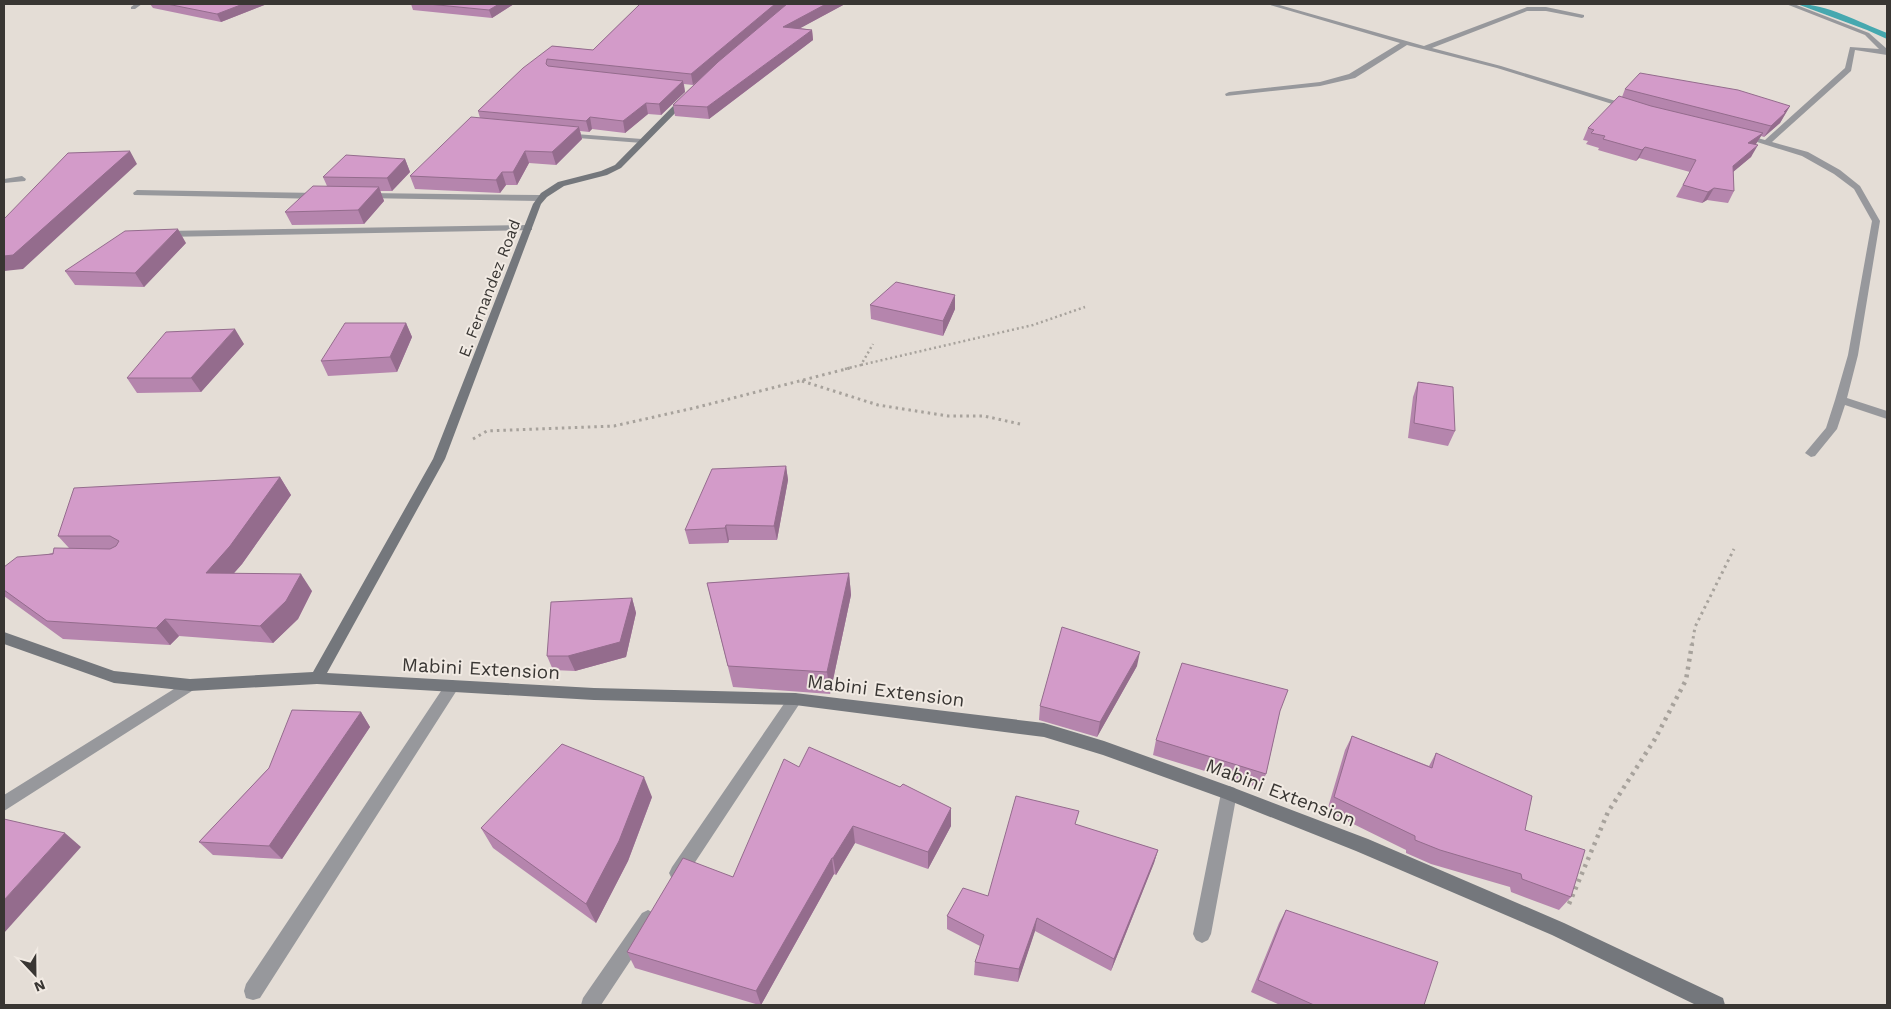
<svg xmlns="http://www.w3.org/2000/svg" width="1891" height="1009" font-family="'Work Sans',sans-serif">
  <rect width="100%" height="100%" fill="#e4ddd6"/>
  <path fill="#46a8af" d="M 1797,4 C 1828,4 1858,22 1887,33 L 1887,39 L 1867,30 Z"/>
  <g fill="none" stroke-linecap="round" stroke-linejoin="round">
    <path stroke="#a7a29c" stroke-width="2.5" stroke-dasharray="2 3" stroke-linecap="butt" d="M 861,365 L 1033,325 L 1085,307
      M 845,369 L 861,365 L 873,344"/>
    <path stroke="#a7a29c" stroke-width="3" stroke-dasharray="2.5 4" stroke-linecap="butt" d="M 802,381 L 878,405 L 948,416 L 984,416 L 1020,424
      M 473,439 L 487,431 L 614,426 L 694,408 L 850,368
      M 1692,645 L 1695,627 L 1734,549"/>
    <path stroke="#a7a29c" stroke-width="4.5" stroke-dasharray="3 5" stroke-linecap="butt" d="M 1569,904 L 1608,812 L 1655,739 L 1686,680 L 1692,644"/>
    <path fill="#97989c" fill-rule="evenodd" d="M 22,176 L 26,179 L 25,181 L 4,183 L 4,179 Z
      M 1229,786 L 1235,788 L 1237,793 L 1211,934 L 1208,940 L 1202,943 L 1196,940 L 1193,934 L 1221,793 L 1223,788 Z"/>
    <path fill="#97989c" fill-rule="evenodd" d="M 135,4 L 142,4 L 135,9 L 131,9 L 131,7 Z
      M 1267,4 L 1276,4 L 1424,46 L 1527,7 L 1546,7 L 1584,15 L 1584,17 L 1582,18 L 1546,11 L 1527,11 L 1432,48 L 1501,66 L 1632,106 L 1625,108 L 1497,68 L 1407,45 L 1355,78 L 1320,86 L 1226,96 L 1225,94 L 1229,92 L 1320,82 L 1349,74 L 1400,43 Z
      M 1786,4 L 1794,4 L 1869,33 L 1887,49 L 1887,55 L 1855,50 L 1851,71 L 1772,142 L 1808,152 L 1840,170 L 1860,186 L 1880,221 L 1858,355 L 1847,398 L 1887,411 L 1887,419 L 1845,405 L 1837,429 L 1815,456 L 1811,457 L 1805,453 L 1826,428 L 1835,400 L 1848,355 L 1872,221 L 1854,189 L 1834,174 L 1802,156 L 1738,136 L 1742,134 L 1765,140 L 1845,68 L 1850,47 L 1879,49 L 1865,35 Z
      M 562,133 L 642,139 L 646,141 L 642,143 L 565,137 L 561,135 Z
      M 137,190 L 320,193 L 324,196 L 320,199 L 134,195 L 133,193 Z
      M 365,193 L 540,195 L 544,198 L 540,201 L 362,198 L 362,194 Z
      M 529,225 L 532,226 L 532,230 L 164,237 L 159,234 L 164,231 Z
      M 190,679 L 195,681 L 197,685 L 195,689 L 4,811 L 4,795 Z
      M 452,680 L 457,682 L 459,686 L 457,690 L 260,998 L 253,1000 L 246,998 L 244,991 L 246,984 L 447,682 Z
      M 795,693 L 800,695 L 802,699 L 800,703 L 684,879 L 678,881 L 672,879 L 669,873 L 672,867 L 790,695 Z
      M 648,910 L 654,913 L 657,919 L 654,925 L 601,1005 L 581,1005 L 583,998 L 642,913 Z"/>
    <path fill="#74777c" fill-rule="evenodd" d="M 682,97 L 689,99 L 621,168 L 607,175 L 564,186 L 547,197 L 541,204 L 445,459 L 327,673 L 594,688 L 795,693 L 1044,723 L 1104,741 L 1229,786 L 1368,839 L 1564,923 L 1723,998 L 1725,1005 L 1696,1005 L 1552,935 L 1356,851 L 1225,799 L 1103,755 L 1044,737 L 795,705 L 594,700 L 317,684 L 190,691 L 114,683 L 4,644 L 4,632 L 114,671 L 190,679 L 313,672 L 433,459 L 533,204 L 541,193 L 558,182 L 601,171 L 615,165 Z"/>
  </g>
  <path fill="#b585ad" d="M 150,4 L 267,4 L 221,22 L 153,8 Z
    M 411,4 L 514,4 L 492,18 L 413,10 Z
    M 640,4 L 845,4 L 800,28 L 812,30 L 813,40 L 709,119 L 675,116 L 673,105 L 700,79 L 693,85 L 684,84 L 685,92 L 661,115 L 648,114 L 625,133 L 592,129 L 589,132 L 580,131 L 582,139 L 556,165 L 529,163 L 517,185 L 506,185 L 500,193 L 415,189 L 410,176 L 480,118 L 478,111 L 552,46 L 593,50 Z
    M 1625,89 L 1790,106 L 1780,123 L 1764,137 L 1761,136 L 1755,145 L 1751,157 L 1733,172 L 1734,191 L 1728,203 L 1707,200 L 1702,203 L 1676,197 L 1690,172 L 1639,158 L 1636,161 L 1598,150 L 1599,148 L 1586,144 L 1588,141 L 1583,140 L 1588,128 L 1622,97 Z
    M 405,159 L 410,172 L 392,191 L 380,191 L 384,201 L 364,224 L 292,225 L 285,212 L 327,186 L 323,177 Z
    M 186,243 L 144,287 L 75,285 L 65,271 Z
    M 870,305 L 955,309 L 943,336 L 871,319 Z
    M 406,323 L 412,337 L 397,372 L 328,376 L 321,361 Z
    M 244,344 L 201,392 L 137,393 L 127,378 Z
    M 1418,382 L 1455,431 L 1448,446 L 1408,438 L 1413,397 Z
    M 786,466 L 788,480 L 777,540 L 729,540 L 728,543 L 689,544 L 685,530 Z
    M 280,477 L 291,495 L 242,564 L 234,573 L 312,591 L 298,619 L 273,643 L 179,636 L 170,645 L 63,639 L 4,596 L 4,567 L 69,548 L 58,536 Z
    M 849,573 L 851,595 L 830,694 L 733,687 L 707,583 Z
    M 632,598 L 636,613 L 626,657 L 575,671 L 553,670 L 547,656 Z
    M 1137,666 L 1097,737 L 1039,720 L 1040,706 Z
    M 1280,711 L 1266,774 L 1260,788 L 1153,755 L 1156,740 Z
    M 361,712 L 370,727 L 282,859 L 213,855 L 199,842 L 269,768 Z
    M 1352,736 L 1429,766 L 1436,753 L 1525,830 L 1571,897 L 1559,910 L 1511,892 L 1510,887 L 1431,864 L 1406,853 L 1406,850 L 1327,811 L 1345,750 Z
    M 799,767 L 900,787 L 951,808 L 951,826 L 928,869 L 855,843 L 836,875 L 834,874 L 761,1005 L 759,1005 L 635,968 L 627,952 L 733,877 Z
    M 652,797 L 628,861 L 596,923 L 493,848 L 481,828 Z
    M 1077,825 L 1158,850 L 1154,863 L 1111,971 L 1035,931 L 1018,982 L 974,975 L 975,962 L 980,946 L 947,929 L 947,916 L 988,896 Z
    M 1286,910 L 1424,1005 L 1280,1005 L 1251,992 L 1279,923 Z"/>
  <path fill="#946c8d" d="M 243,4 L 267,4 L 221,22 L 217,14 Z
    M 499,4 L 514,4 L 492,18 L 489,10 Z
    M 775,4 L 787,4 L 693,85 L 691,74 Z
    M 826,4 L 845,4 L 784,37 L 783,27 Z
    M 812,30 L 813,40 L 709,119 L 707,107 Z
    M 683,81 L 685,92 L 661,115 L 659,104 Z
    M 646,103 L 648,114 L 625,133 L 623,121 Z
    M 1790,106 L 1780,123 L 1764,137 L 1771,126 Z
    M 590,117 L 592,129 L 589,132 L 586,121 Z
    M 579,127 L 582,139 L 556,165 L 552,152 Z
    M 1763,133 L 1756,144 L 1741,154 L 1748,143 Z
    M 1758,145 L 1751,157 L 1727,177 L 1733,166 Z
    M 1645,147 L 1639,158 L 1636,161 L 1642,150 Z
    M 130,151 L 137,164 L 23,269 L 4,271 L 4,256 Z
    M 525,151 L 529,163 L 517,185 L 513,172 Z
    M 405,159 L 410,172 L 392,191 L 387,178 Z
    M 502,172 L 506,185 L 500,193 L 496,180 Z
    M 379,187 L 384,201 L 364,224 L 358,210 Z
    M 1714,188 L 1707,200 L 1702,203 L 1708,192 Z
    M 178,229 L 186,243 L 144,287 L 135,273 Z
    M 955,295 L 955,309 L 943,336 L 943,321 Z
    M 406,323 L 412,337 L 397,372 L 390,357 Z
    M 235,329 L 244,344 L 201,392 L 191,378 Z
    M 786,466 L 788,480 L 777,540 L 774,526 Z
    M 280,477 L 291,495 L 242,564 L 219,590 L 206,573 Z
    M 726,525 L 729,540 L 728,543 L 725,528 Z
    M 849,573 L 851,595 L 830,694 L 827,672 Z
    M 301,574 L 312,591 L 298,619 L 273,643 L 260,626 Z
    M 632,598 L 636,613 L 626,657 L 575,671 L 568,656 Z
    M 165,619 L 179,636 L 170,645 L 156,628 Z
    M 1140,652 L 1137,666 L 1097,737 L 1100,722 Z
    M 361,712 L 370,727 L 282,859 L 269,846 Z
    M 644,777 L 652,797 L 628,861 L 596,923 L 586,904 Z
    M 951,808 L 951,826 L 928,869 L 928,852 Z
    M 853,826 L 855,843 L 836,875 L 833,858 Z
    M 65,833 L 81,847 L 4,933 L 4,900 Z
    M 1158,850 L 1154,863 L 1111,971 L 1114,959 Z
    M 832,858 L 834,874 L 761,1005 L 756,991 Z
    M 1037,918 L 1035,931 L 1018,982 L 1019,969 Z"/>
  <path fill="#d39bc9" stroke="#946c8d" d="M 167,4 L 243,4 L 217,14 Z
    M 428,4 L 499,4 L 489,10 Z
    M 640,4 L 775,4 L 691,74 L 547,59 L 546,64 L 548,66 L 683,81 L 659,104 L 646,103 L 623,121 L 590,117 L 586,121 L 478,111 L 523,68 L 552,46 L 593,50 Z
    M 787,4 L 826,4 L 783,27 L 812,30 L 707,107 L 673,105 L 718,62 Z
    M 1640,73 L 1738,90 L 1790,106 L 1784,112 L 1786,112 L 1771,126 L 1625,89 Z
    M 1619,96 L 1651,106 L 1763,133 L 1748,143 L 1758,145 L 1733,166 L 1734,191 L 1714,188 L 1708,192 L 1683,185 L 1696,160 L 1645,147 L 1642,150 L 1603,139 L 1605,136 L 1591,133 L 1594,130 L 1588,128 Z
    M 471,117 L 579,127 L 552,152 L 525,151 L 513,172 L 502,172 L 496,180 L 410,176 Z
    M 130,151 L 13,255 L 4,256 L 4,219 L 68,153 Z
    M 346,155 L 405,159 L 387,178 L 323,177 Z
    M 313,186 L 379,187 L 358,210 L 285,212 Z
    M 178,229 L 135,273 L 65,271 L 125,231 Z
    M 896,282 L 955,295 L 943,321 L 870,305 Z
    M 345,323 L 406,323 L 390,357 L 321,361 Z
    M 235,329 L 191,378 L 127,378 L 166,332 Z
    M 1418,382 L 1453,387 L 1455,431 L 1414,423 Z
    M 786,466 L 774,526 L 726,525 L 725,528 L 685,530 L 712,469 Z
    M 280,477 L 230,546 L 206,573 L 301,574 L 286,601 L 260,626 L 165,619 L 156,628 L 47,621 L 4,590 L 4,567 L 17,557 L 53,554 L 54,548 L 110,549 L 116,546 L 119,541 L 110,536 L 58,536 L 74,488 Z
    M 849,573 L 827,672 L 728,666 L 707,583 Z
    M 632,598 L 620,642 L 568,656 L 547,656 L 551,602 Z
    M 1062,627 L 1140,652 L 1100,722 L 1040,706 Z
    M 1182,663 L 1288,690 L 1280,711 L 1266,774 L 1156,740 Z
    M 292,710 L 361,712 L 269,846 L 199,842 L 269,768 Z
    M 1352,736 L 1432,768 L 1436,753 L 1532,796 L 1525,830 L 1585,850 L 1571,897 L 1522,879 L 1521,874 L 1440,850 L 1415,840 L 1415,836 L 1334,797 Z
    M 562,744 L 644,777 L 619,841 L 586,904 L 481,828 Z
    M 809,747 L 900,787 L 903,784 L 951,808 L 928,852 L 853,826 L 833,858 L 832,858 L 756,991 L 627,952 L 683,858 L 733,877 L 784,759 L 799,767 Z
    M 1016,796 L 1079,811 L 1075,824 L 1158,850 L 1114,959 L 1037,918 L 1019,969 L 975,962 L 984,935 L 947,916 L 963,888 L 988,896 Z
    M 4,819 L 65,833 L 4,900 Z
    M 1286,910 L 1438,962 L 1424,1005 L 1314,1005 L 1258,980 Z"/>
  <g text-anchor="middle" stroke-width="4" stroke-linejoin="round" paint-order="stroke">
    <g font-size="16" fill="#393633" stroke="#f1eae3">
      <text transform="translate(489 288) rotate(-69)" y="6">E. Fernandez Road</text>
    </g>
    <g font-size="19" fill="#393633" stroke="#f1eae3">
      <text transform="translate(481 668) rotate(3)" y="7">Mabini Extension</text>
      <text transform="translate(886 690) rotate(7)" y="7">Mabini Extension</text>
      <text transform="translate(1281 792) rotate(21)" y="7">Mabini Extension</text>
    </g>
  </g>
  <rect width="1891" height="1009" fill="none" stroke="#393633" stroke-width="10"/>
  <g transform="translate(35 974) rotate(158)" stroke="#f1eae3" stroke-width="4" paint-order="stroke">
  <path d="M0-4L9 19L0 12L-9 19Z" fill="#393633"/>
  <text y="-8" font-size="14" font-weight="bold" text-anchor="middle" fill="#393633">N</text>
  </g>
</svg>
